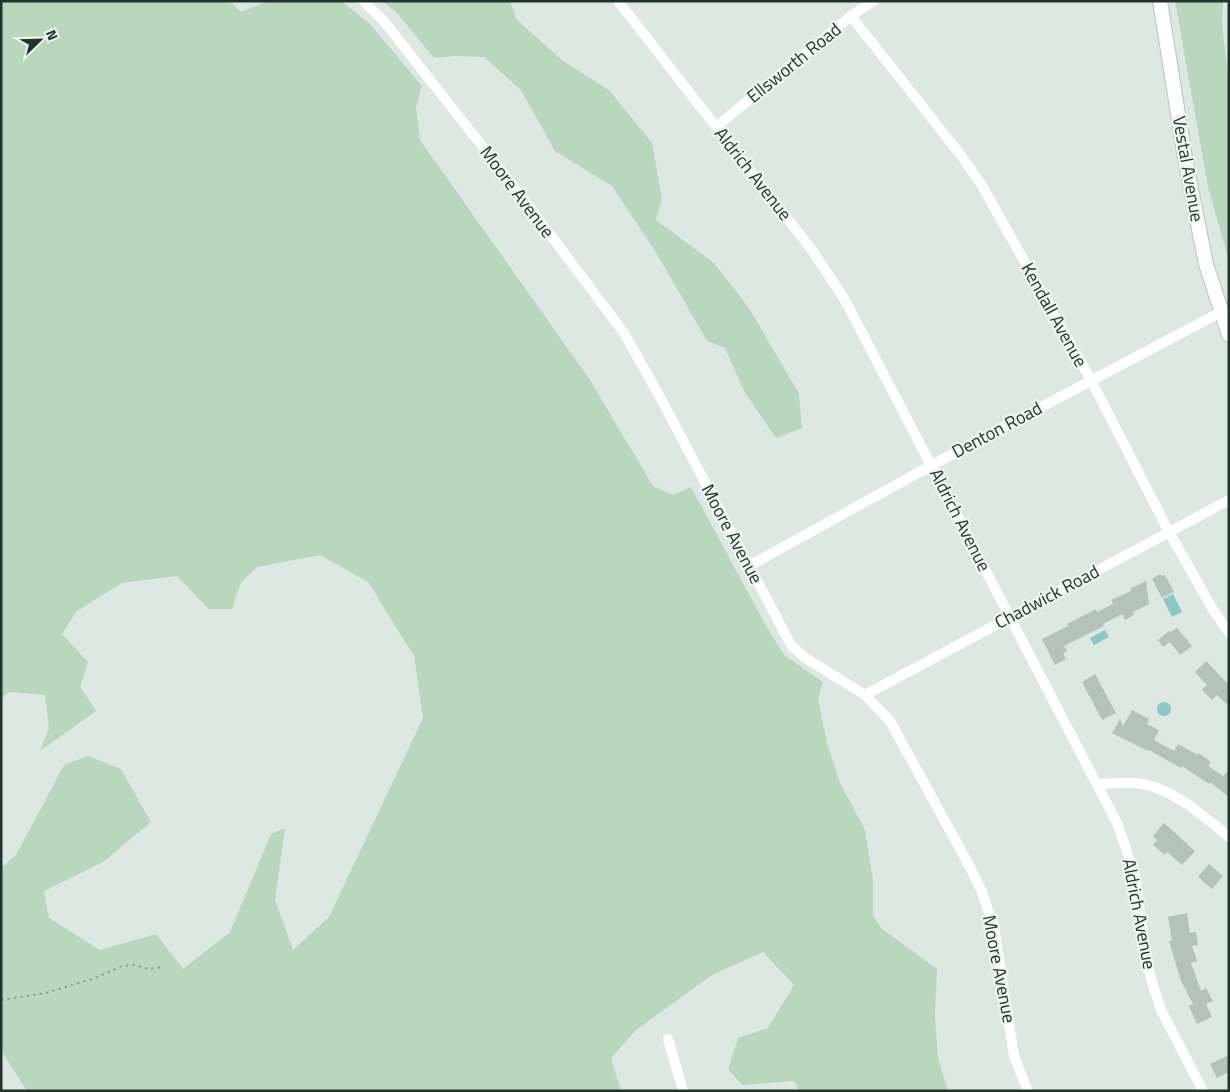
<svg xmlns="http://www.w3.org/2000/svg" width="1230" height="1092" font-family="'Titillium Web',sans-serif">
  <rect width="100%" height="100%" fill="#dee8e2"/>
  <path fill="#b9d7bd" d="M 1,1 L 229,1 L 241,12 L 268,1 L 341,1 L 370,24 L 422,86 L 416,107 L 420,140 L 590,380 L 653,486 L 673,495 L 691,487 L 764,622 L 784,655 L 823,682 L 818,699 L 827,743 L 840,783 L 865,830 L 873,880 L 873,915 L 881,928 L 937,969 L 935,1015 L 938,1058 L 948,1091 L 799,1091 L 794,1081 L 742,1085 L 728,1069 L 738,1038 L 768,1028 L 794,985 L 763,952 L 712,975 L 636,1030 L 611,1058 L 621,1091 L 27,1091 L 1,1050 L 1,868 L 16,855 L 64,765 L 88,756 L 121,769 L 151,822 L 103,862 L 44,891 L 49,918 L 100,950 L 156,934 L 183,969 L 230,932 L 271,834 L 285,828 L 275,900 L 293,950 L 329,917 L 423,718 L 414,656 L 368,582 L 320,555 L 257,567 L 241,582 L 232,609 L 209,609 L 177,576 L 122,583 L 77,611 L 62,634 L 88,662 L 80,687 L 96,711 L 40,751 L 49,728 L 45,695 L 9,692 L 1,699 Z
    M 382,1 L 510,1 L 517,20 L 563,61 L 609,90 L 652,143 L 662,199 L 656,220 L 714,263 L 749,308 L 799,394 L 802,428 L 776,438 L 745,393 L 725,348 L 707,341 L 657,254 L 612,186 L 555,151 L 521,90 L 484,57 L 455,56 L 434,58 L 397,13 Z
    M 1175,1 L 1223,1 L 1222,23 L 1229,87 L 1229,261 L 1208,187 Z"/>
  <path fill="#8bc6c8" d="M 1173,594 L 1182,612 L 1172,617 L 1163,599 Z
    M 1105,630 L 1109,637 L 1094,645 L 1090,638 Z
    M1157 709a7 7 0 1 1 14 0a7 7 0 1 1-14 0Z"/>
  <path fill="#b4c2bb" d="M 1160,574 L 1162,576 L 1165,575 L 1174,592 L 1162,598 L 1152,579 Z
    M 1146,581 L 1149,604 L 1133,612 L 1134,615 L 1125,620 L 1122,614 L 1103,624 L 1104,626 L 1064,646 L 1067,651 L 1063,654 L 1066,659 L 1055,665 L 1042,639 L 1068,626 L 1067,624 L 1096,609 L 1097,612 L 1113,604 L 1111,600 L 1131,591 L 1130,589 Z
    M 1177,628 L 1192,646 L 1180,655 L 1170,642 L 1163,647 L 1158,640 L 1169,631 L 1171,632 Z
    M 1206,661 L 1229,685 L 1229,706 L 1217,695 L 1212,700 L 1202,690 L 1207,685 L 1195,672 Z
    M 1095,674 L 1116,713 L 1102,720 L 1082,682 Z
    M 1132,710 L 1149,719 L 1147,724 L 1159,730 L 1154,740 L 1174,751 L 1178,744 L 1198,755 L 1199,753 L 1211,762 L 1208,766 L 1223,776 L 1229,770 L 1229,797 L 1210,782 L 1209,784 L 1182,766 L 1181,768 L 1149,750 L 1148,751 L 1112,733 L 1120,719 L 1123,726 Z
    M 1164,823 L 1195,851 L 1182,865 L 1167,852 L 1165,855 L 1153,845 L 1157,840 L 1153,836 Z
    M 1209,864 L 1223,876 L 1212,889 L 1198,877 Z
    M 1187,913 L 1190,933 L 1196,932 L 1198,945 L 1192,946 L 1197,961 L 1191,963 L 1201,991 L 1206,988 L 1213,1001 L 1206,1004 L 1212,1017 L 1197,1024 L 1189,1006 L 1193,1004 L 1181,981 L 1169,941 L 1172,941 L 1168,917 Z
    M 1229,1055 L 1229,1072 L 1217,1078 L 1210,1064 Z"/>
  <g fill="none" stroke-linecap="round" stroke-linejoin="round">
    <g stroke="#b3c6bd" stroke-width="16">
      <path id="secondary" d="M 1160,1 L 1186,164 L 1206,264 L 1229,335"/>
    </g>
    <path stroke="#82a897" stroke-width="2" stroke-dasharray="2.5 4" stroke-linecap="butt" d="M 1,1000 L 46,993 L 95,978 L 122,966 L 134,965 L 149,969 L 162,967"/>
    <path stroke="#fff" stroke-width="10" d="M 363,1 L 383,20 L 522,197 L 624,333 L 659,395 L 791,645 L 804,657 L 865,695 L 890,721 L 970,867 L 981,890 L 994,927 L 1014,1056 L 1028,1091
      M 618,1 L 812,250 L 845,300 L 1118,825 L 1135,876 L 1147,963 L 1154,989 L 1162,1012 L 1203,1091
      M 851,16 L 963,158 L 981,184 L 1091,380 L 1169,532 L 1212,608 L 1229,633
      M 716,127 L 851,16 L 873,1
      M 749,566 L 932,465 L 1221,312
      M 865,695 L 1229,500
      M 1097,784 C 1110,784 1123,782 1136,783 C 1172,787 1202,815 1229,837
      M 668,1039 L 683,1091"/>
    <use href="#secondary" stroke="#fff" stroke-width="14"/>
  </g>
  <g text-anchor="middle" stroke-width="4.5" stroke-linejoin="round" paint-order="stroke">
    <g font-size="18" fill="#21352d" stroke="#eef5f0">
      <text transform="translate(794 63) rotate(-39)" y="6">Ellsworth Road</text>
      <text transform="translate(1188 169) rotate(80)" y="6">Vestal Avenue</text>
      <text transform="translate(753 174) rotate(52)" y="6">Aldrich Avenue</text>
      <text transform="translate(517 192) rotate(53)" y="6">Moore Avenue</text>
      <text transform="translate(1054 315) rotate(61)" y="6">Kendall Avenue</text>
      <text transform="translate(997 430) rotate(-28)" y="6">Denton Road</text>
      <text transform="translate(960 520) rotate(63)" y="6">Aldrich Avenue</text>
      <text transform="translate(732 534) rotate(62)" y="6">Moore Avenue</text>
      <text transform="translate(1047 597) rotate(-28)" y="6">Chadwick Road</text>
      <text transform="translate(1139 914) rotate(79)" y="6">Aldrich Avenue</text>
      <text transform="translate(999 969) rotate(79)" y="6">Moore Avenue</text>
    </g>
  </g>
  <rect width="1230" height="1092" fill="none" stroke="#21352d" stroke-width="5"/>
  <g transform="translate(40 40) rotate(67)" stroke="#eef5f0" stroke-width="4" paint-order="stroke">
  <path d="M0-4L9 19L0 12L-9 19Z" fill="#21352d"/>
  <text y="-8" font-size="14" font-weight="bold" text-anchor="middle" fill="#21352d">N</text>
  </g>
</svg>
